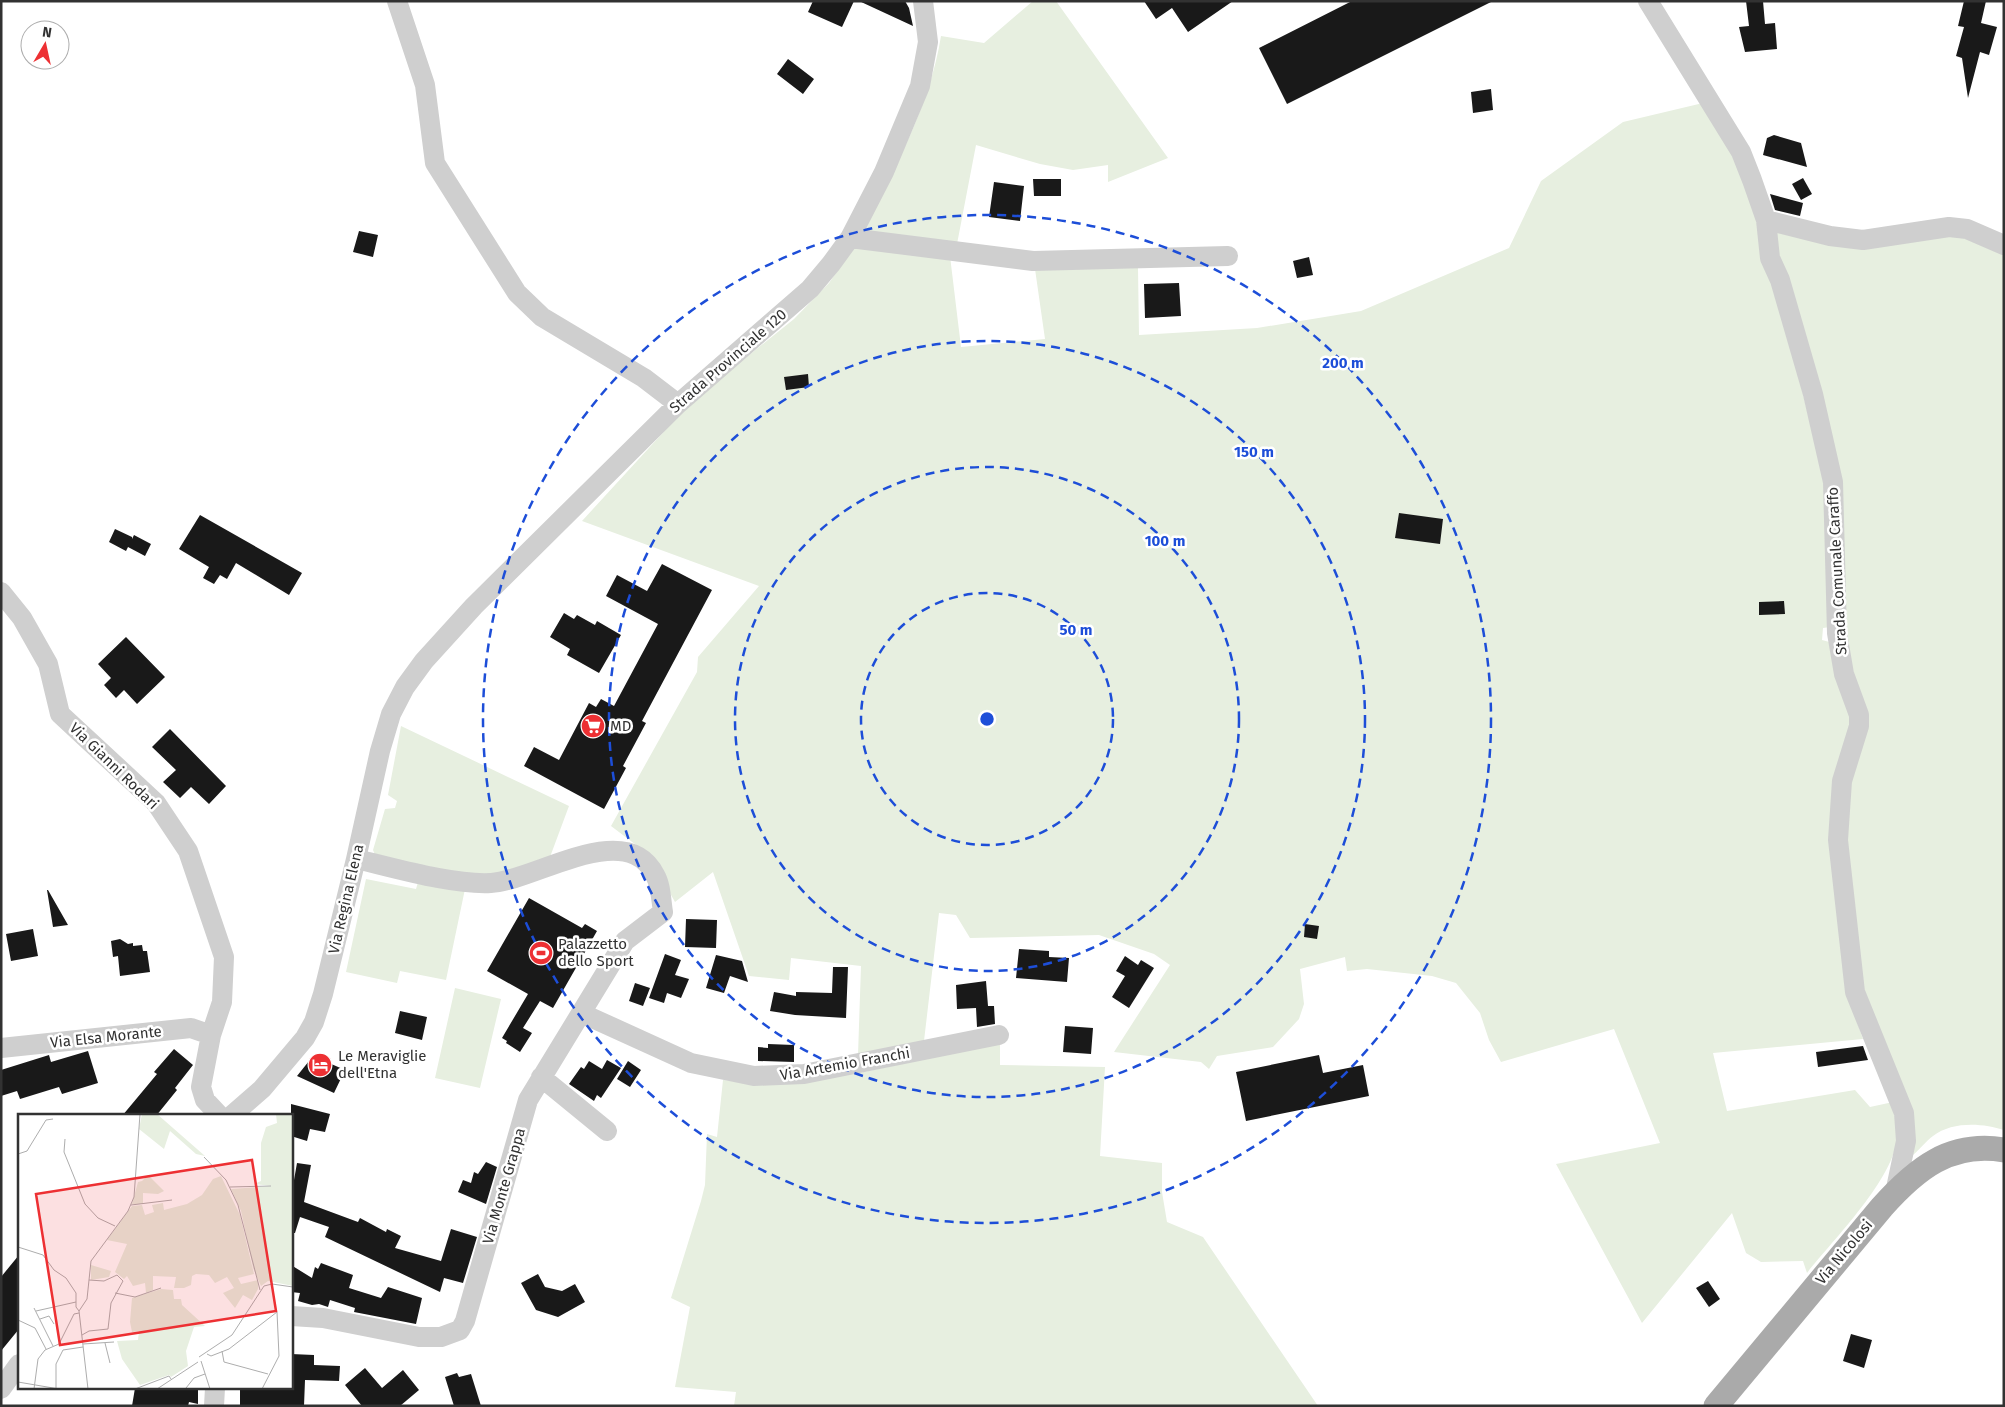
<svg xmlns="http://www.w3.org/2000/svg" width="2005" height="1407" font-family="'Fira Sans',sans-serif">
  <rect width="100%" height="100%" fill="#fff"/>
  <path fill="#e7efe0" d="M 1033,1 L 1056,1 L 1168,158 L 1108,182 L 1108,165 L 1073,170 L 1040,164 L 976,145 L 957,244 L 863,234 C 893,170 930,106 941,36 L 984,43 Z
    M 1703,103 L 1743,175 L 1782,308 L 1825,484 L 1830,627 L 1823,628 L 1822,640 L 1833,643 L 1854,724 L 1838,777 L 1845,988 L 1863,1039 L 1713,1053 L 1727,1111 L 1855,1090 L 1870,1107 L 1893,1102 C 1894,1113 1897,1126 1897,1137 C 1895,1178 1833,1240 1807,1273 L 1803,1261 L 1761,1262 L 1746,1253 L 1732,1213 L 1642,1323 L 1556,1164 L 1660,1143 L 1614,1029 L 1501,1062 L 1489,1040 L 1480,1013 L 1456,983 L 1432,976 L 1367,969 L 1347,971 L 1345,957 L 1300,969 L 1304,1004 L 1299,1019 L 1273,1047 L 1217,1056 L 1209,1069 L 1201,1062 L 1114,1052 L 1170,965 L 1154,954 L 1099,935 L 970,938 L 956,915 L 939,913 L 924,1041 L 858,1055 L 861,966 L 791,958 L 789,980 L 749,976 L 713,872 L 675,902 L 648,854 L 611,826 L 697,672 L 698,657 L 759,586 L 582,521 L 692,401 L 794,319 L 829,283 L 855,246 L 950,256 L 961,347 L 1045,339 L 1035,269 L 1138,268 L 1139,335 L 1257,328 L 1361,311 L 1509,248 L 1541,181 L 1623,122 Z
    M 1774,232 L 1962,236 L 2004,252 L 2004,1130 C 1983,1123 1952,1121 1933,1136 C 1926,1141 1920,1149 1913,1155 L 1911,1134 L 1859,987 L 1849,895 L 1847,796 L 1862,740 L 1848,672 L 1841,491 L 1777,254 Z
    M 401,726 L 569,806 L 550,857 L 485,879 L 376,857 L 373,850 L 385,809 L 395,808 L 397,801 L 388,795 Z
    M 366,879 L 416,889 L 419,879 L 465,889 L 446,980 L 400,971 L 397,983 L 346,972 Z
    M 455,988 L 501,999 L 480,1088 L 435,1078 Z
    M 1000,1043 L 1000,1065 L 1105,1067 L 1100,1156 L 1162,1163 L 1162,1192 L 1167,1222 L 1203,1237 L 1318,1406 L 734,1406 L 736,1392 L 675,1387 L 690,1307 L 671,1298 L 701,1201 L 705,1185 L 707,1134 L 717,1137 L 723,1080 L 774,1084 L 859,1073 Z"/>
  <path fill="#191919" d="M 813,1 L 854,1 L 842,27 L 808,12 Z
    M 859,1 L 905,1 L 909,8 L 913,26 Z
    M 1144,1 L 1233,1 L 1188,32 L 1172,8 L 1156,19 Z
    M 1352,1 L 1493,1 L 1287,104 L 1259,48 Z
    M 1746,1 L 1763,1 L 1765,24 L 1775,23 L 1777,49 L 1745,52 L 1739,27 L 1749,26 Z
    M 1964,1 L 1986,1 L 1981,23 L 1997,27 L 1989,55 L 1980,52 L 1968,98 L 1962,58 L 1956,56 L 1964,27 L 1958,26 Z
    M 788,59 L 814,79 L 803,94 L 777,74 Z
    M 1491,89 L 1493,110 L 1473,113 L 1471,92 Z
    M 1774,135 L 1801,143 L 1807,167 L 1763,155 L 1767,138 Z
    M 1803,178 L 1812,194 L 1801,200 L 1792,184 Z
    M 1033,179 L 1061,179 L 1061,196 L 1034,196 Z
    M 994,182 L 1024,186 L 1020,221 L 989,217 Z
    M 1770,194 L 1803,203 L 1800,216 L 1775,210 Z
    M 359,231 L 378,235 L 373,257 L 353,252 Z
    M 1309,257 L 1313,275 L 1297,278 L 1293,261 Z
    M 1179,283 L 1181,316 L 1145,318 L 1144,284 Z
    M 808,374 L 809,387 L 786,390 L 784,377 Z
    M 1399,513 L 1443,519 L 1440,544 L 1395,538 Z
    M 200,515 L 302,573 L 289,595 L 236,563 L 227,579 L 220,575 L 214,584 L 203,578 L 209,567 L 179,549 Z
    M 115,529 L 132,537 L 132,539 L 134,535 L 151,544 L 145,556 L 128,547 L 126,551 L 109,542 Z
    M 662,564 L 712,590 L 642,721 L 646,723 L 623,766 L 626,768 L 604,809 L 524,766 L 534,747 L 559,760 L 589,703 L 596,707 L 601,699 L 614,706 L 658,624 L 606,596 L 617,575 L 647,591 Z
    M 1784,601 L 1785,614 L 1759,615 L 1759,602 Z
    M 564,613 L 574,619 L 577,615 L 595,625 L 597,621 L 621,635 L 599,673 L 567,655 L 570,649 L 550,637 Z
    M 126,637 L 165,677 L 137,704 L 124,690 L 116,698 L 104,685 L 111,678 L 98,664 Z
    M 170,729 L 226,786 L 209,804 L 191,787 L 180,798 L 163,782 L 176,770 L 152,747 Z
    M 47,890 L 48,890 L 68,925 L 53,927 Z
    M 529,898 L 582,928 L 585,924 L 597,931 L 553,1008 L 540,1001 L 523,1028 L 532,1033 L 520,1052 L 506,1043 L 507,1041 L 502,1038 L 528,994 L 487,971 Z
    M 686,919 L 717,920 L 716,948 L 685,947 Z
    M 1305,924 L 1319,926 L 1317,939 L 1304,937 Z
    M 33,929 L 38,956 L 11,961 L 6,934 Z
    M 120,939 L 128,944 L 133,943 L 133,946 L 142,945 L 143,951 L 147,951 L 150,972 L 120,976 L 118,956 L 113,957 L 111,941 Z
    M 1019,949 L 1049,951 L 1049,957 L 1069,958 L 1067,982 L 1016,978 Z
    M 665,954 L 681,960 L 675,975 L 689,979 L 681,998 L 667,993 L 664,1003 L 649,998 Z
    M 716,955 L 742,961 L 748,982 L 730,976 L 724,993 L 706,988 Z
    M 1125,956 L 1138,965 L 1141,960 L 1154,968 L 1129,1008 L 1112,997 L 1125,976 L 1116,971 Z
    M 833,967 L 848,967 L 846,1018 L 795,1015 L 770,1011 L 774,992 L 796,996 L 796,992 L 832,993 Z
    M 986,981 L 988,1006 L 994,1006 L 995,1024 L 977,1027 L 976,1008 L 957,1009 L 956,985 Z
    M 635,983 L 650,988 L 643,1006 L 629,1001 Z
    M 400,1011 L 427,1017 L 422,1040 L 395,1033 Z
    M 1065,1026 L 1093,1028 L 1091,1054 L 1063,1052 Z
    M 768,1044 L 794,1045 L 794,1062 L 758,1061 L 758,1047 L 768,1048 Z
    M 1863,1046 L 1868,1060 L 1818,1067 L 1816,1052 Z
    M 174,1049 L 193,1065 L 175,1088 L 177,1090 L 156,1116 L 122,1116 L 157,1074 L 154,1072 Z
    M 88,1051 L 98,1083 L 62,1094 L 59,1087 L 20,1099 L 17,1091 L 1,1096 L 1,1070 L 49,1055 L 51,1062 Z
    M 1319,1055 L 1323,1073 L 1363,1065 L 1369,1096 L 1246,1121 L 1236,1072 Z
    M 313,1056 L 345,1070 L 334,1093 L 297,1076 Z
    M 607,1060 L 621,1068 L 601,1098 L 597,1095 L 594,1101 L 569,1084 L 581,1067 L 584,1069 L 589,1061 L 602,1069 Z
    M 628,1061 L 641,1070 L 630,1087 L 617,1079 Z
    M 291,1104 L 330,1114 L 325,1132 L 310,1129 L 307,1141 L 291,1136 Z
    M 486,1162 L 497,1167 L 486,1204 L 458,1192 L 463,1180 L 471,1183 L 474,1172 L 478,1174 Z
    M 297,1163 L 311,1165 L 304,1202 L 358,1222 L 360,1218 L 386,1232 L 387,1229 L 401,1236 L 395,1248 L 441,1261 L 451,1229 L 477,1237 L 463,1283 L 444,1278 L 440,1292 L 325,1237 L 329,1227 L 300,1217 L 295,1233 L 291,1233 L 291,1197 Z
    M 19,1255 L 19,1329 L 1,1351 L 1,1277 Z
    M 321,1263 L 353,1275 L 349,1288 L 381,1298 L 388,1287 L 422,1298 L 416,1324 L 354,1312 L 355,1308 L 330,1300 L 328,1307 L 319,1304 L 312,1305 L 298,1301 L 300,1293 L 291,1292 L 291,1265 L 312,1278 L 315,1267 L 318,1269 Z
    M 538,1274 L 545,1287 L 562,1291 L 575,1284 L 585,1302 L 558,1317 L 536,1310 L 521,1283 Z
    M 1708,1281 L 1720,1299 L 1709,1307 L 1696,1288 Z
    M 1851,1334 L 1872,1340 L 1864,1368 L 1843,1361 Z
    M 291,1354 L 314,1355 L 314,1365 L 340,1366 L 339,1381 L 305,1380 L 304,1406 L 240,1406 L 240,1388 L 291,1388 Z
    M 365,1368 L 382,1388 L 403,1370 L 419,1390 L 400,1406 L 362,1406 L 345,1385 Z
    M 457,1373 L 459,1377 L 471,1374 L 481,1406 L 454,1406 L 445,1377 Z
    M 135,1388 L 198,1388 L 198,1404 L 189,1402 L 188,1406 L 132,1406 Z"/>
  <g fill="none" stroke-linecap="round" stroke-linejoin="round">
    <path stroke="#cfcfcf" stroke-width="20" d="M 397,1 L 425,85 L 435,163 L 517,293 L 542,317 L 644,378 L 678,404
      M 1648,1 L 1741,152 L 1752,180 L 1766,220 L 1770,258 L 1780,280 L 1813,394 L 1833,482 L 1837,633 L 1844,674 L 1859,715 L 1859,726 L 1842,781 L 1838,840 L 1855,992 L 1904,1113 L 1906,1141 L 1895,1193
      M 1766,220 L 1830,236 L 1863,240 L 1949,227 L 1967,229 L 2004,245
      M 850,238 L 1033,261 L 1228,256
      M 1,592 L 22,618 L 48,664 L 60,714 L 156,803 L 188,851 L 224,957 L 222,1002 L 211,1035 L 201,1087 L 205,1100 L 220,1116
      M 581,1013 L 691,1063 L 754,1076 L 804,1074 L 999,1035
      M 1,1048 L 191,1028 L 211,1035
      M 541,1077 L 607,1131
      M 231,1116 L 262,1089 L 305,1038 L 314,1022 L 323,994 L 356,859 L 380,751 L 391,714 L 405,687 L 424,661 L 474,606 L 678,404 L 810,289 L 831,264 L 850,238 L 884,172 L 920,86 L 928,42 L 923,1
      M 291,1316 L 323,1318 L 419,1337 L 441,1337 L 460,1330 L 465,1321 L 528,1100 L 625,941 L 663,912 C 661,900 661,885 655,875 C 626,817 534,881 491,883 C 452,885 395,868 356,859
      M 1,1389 L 19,1364
      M 214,1406 L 215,1388"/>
    <path stroke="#aaa" stroke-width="25" d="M 1716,1406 L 1882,1207 C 1916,1169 1950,1141 2004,1150"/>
  </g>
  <g fill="none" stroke="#1d4ed8" stroke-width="2.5" stroke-dasharray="9 6">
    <circle cx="987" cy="719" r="126"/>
    <circle cx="987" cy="719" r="252"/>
    <circle cx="987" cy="719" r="378"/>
    <circle cx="987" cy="719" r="504"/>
  </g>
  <defs>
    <g id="supermarket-disc" transform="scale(1.25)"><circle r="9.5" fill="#ed3033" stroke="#fff"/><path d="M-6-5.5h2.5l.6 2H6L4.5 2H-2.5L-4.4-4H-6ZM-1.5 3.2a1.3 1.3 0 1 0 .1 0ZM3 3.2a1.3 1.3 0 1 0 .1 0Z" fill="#fff"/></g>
    <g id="stadium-disc" transform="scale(1.25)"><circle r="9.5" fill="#ed3033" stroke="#fff"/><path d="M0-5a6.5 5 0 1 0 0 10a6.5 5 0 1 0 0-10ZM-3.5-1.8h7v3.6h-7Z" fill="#fff"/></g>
    <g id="hotel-disc" transform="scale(1.25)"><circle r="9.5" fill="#ed3033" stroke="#fff"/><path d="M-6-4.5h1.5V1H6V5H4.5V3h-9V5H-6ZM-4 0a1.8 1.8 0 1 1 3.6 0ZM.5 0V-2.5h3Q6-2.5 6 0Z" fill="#fff"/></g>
  </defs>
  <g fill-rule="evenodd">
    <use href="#supermarket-disc" x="593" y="726"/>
    <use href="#stadium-disc" x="541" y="953"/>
    <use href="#hotel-disc" x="320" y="1065"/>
  </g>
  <g text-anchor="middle" stroke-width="5" stroke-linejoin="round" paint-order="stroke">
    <g font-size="15" fill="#323232" stroke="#fff">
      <text transform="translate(728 361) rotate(-41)" y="5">Strada Provinciale 120</text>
      <text transform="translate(1837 571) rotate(-93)" y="5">Strada Comunale Caraffo</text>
      <text transform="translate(114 766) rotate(44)" y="5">Via Gianni Rodari</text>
      <text transform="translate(346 899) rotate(-77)" y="5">Via Regina Elena</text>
      <text transform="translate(106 1037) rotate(-6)" y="5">Via Elsa Morante</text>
      <text transform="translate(845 1064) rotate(-10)" y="5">Via Artemio Franchi</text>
      <text transform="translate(504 1186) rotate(-74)" y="5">Via Monte Grappa</text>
      <text transform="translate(1844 1252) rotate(-50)" y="5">Via Nicolosi</text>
    </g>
    <g font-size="15" fill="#323232" stroke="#fff" text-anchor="start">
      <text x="610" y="731">MD</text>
      <text x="558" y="949">Palazzetto<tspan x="558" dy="17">dello Sport</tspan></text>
      <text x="338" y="1061">Le Meraviglie<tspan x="338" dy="17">dell'Etna</tspan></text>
    </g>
  </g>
  <g transform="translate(18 1114)">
    <rect width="275" height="275" fill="#fff"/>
    <path d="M 124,0 L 139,0 L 187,42 L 178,40 L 152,17 L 146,35 L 121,15 ZM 258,0 L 275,0 L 275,172 L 250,167 L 243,172 L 235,154 L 223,97 L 213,75 L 254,72 L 236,70 L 243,67 L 243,29 L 248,13 L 259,9 ZM 130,61 L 146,77 L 140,80 L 125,79 L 125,90 L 114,90 L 120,68 L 124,67 ZM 203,62 L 222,101 L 236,160 L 220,164 L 223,170 L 240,166 L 240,175 L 234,186 L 225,181 L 217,194 L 205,179 L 216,174 L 209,163 L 197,169 L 191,161 L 178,160 L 174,162 L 173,171 L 166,174 L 156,174 L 158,163 L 135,162 L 135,176 L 128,179 L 127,169 L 115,172 L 109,162 L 106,165 L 97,158 L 109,130 L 89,126 L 114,92 L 124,91 L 127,101 L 136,98 L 134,91 L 145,89 L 146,96 L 169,90 L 184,81 L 195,65 ZM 73,151 L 93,157 L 91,163 L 73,166 ZM 143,175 L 155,176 L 156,185 L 163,185 L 164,191 L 187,212 L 176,213 L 168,237 L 170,252 L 153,263 L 151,261 L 122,271 L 104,245 L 99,227 L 120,226 L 121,217 L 114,218 L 112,208 L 114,184 Z" fill="#e7efe0"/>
    <path fill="none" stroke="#adadad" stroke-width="1" d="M 47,25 L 46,38 L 67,90 L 80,104 L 97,112M 0,40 L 9,37 L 28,6 L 35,5M 186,43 L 208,66 L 220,91 L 242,176M 212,73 L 253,72M 113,91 L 154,86M 0,133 L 25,141 L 36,156 L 48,164 L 58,179 L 58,193 L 61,197M 97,179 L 117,183 L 143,174M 16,194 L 35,232M 18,197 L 58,188M 22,205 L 31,202 L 36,210M 0,206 L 17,214 L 28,235M 64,221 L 71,217 L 90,215 L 93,189 L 105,167 L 99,161 L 86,167 L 71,166M 87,229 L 92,249M 65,230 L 96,228M 45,236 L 65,233M 204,237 L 206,248 L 250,260M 189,240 L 193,242 L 211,235 L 259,198 L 261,242 L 244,275M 181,243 L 214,221 L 246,172 L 254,170 L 275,173M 183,247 L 192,275M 0,268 L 41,275M 38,274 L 38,250 L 45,236M 168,274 L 176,264 L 187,260M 16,275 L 20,245 L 27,236 L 41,230 L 56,200 L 61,199M 70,275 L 61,197 L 69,185 L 73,147 L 110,97 L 116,83 L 122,0M 117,275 L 151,262 L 153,265M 139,275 L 180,248"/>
    <path fill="#ed3033" fill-opacity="0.15" stroke="#ed3033" stroke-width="2.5" d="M 234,46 L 258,197 L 42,231 L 18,80 Z"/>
    <rect width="275" height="275" fill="none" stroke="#323232" stroke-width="2.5"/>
  </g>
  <circle cx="987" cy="719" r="8" fill="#1d4ed8" stroke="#fff" stroke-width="2.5"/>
  <g font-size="15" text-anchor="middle" font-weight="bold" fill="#1d4ed8" stroke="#fff" stroke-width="5" stroke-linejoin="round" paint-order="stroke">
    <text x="1343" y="368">200 m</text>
    <text x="1254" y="457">150 m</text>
    <text x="1165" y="546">100 m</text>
    <text x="1076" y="635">50 m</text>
  </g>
  <rect width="2005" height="1407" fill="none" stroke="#323232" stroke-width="5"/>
  <g transform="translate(45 45) rotate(9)"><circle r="24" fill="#ffffff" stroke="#adadad"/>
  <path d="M0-4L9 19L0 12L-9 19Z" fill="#ed3033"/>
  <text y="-8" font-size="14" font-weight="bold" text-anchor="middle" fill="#323232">N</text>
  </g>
</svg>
